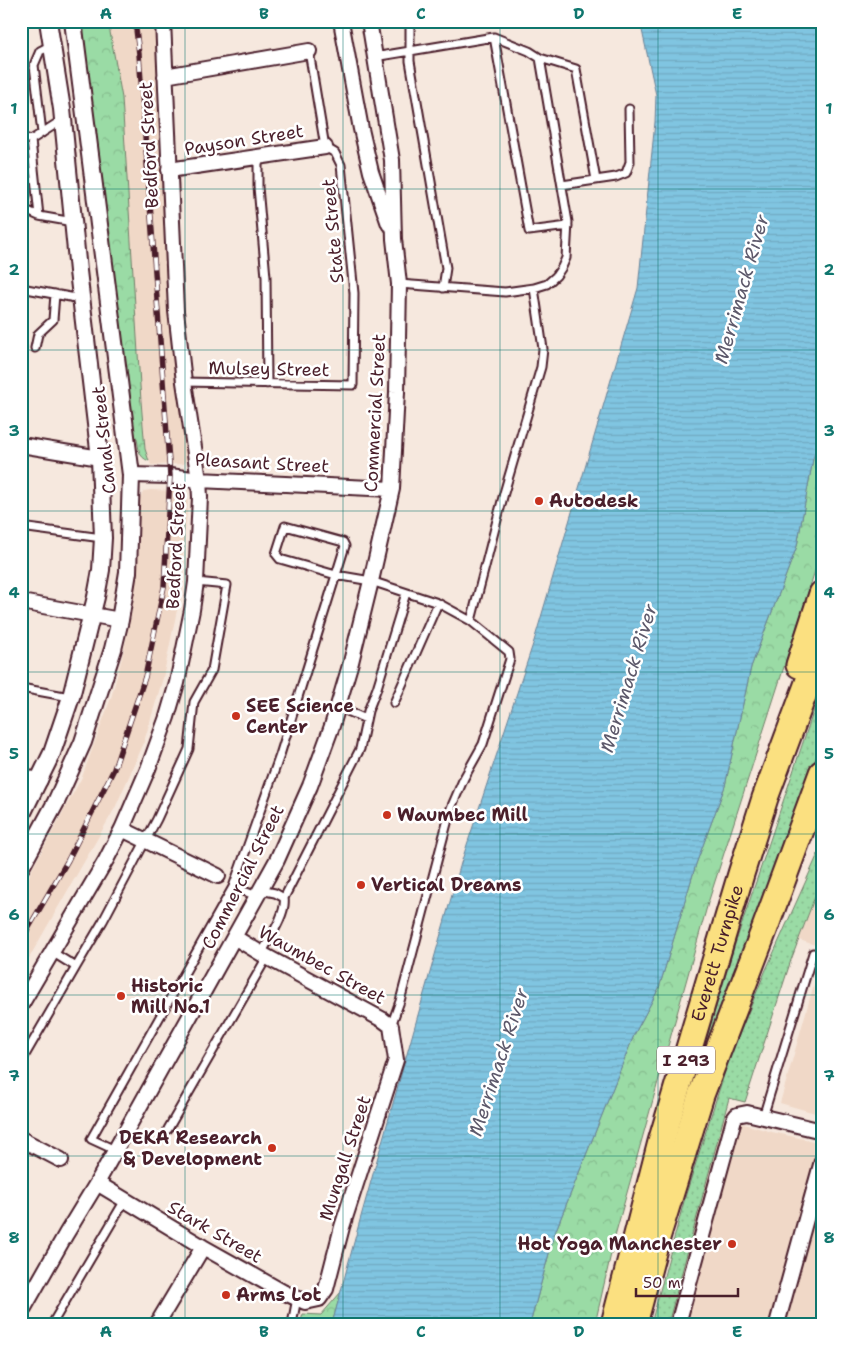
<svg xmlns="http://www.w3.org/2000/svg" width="843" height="1345" font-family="'Shantell Sans',sans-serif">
  <defs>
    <pattern id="grass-dots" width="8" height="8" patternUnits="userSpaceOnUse" patternTransform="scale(1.25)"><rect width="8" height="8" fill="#9adba5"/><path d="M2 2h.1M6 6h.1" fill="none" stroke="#86bc8e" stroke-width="1.8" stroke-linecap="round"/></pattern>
    <pattern id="forest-crowns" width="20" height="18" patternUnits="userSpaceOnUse" patternTransform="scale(1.25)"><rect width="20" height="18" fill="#9adba5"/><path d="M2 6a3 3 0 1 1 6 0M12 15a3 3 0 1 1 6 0" fill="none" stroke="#86bc8e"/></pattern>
    <pattern id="water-rules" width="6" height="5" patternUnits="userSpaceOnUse" patternTransform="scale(1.25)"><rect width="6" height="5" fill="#80c5e1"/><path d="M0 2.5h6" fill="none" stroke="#70a9c1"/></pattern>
  </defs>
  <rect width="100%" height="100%" fill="#f6e8de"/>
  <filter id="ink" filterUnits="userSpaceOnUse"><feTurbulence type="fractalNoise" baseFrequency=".02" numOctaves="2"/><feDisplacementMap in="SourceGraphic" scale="10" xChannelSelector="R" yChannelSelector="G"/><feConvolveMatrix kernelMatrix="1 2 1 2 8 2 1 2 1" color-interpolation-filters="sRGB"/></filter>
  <g filter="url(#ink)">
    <path fill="#f0d8c7" d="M 108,21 L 156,21 L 170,335 L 188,457 L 184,464 L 151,465 L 145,449 L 137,340 L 122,98 Z
      M 150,490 L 180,491 L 186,495 L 188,502 L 177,610 L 163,678 L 143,745 L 115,808 L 21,972 L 21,890 L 82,777 L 111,698 L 123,654 L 132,611 L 139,551 L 139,499 L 144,491 Z
      M 822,878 L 822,947 L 799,940 Z
      M 820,963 L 822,963 L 822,1115 L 780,1103 Z
      M 723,1118 L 772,1132 L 822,1143 L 822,1324 L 668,1324 Z"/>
    <path fill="url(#grass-dots)" stroke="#727d68" d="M 822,686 L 822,741 L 702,1064 L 699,1063 L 735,944 Z
      M 822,845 L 822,878 L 791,960 L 745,1102 L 729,1098 L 668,1324 L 651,1324 L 686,1194 L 729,1059 L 765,972 Z"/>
    <path fill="url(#forest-crowns)" stroke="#727d68" d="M 82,21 L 108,21 L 122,98 L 141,401 L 145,449 L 149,461 C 138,457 139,449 137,438 L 133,438 Z
      M 822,431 L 822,549 L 708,903 L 616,1232 L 595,1324 L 530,1324 L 554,1235 L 634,1035 L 659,988 L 696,864 L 725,786 L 751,667 L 797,546 L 813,459 Z
      M 341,1292 L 332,1324 L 300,1324 L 303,1314 L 321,1315 Z"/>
    <path fill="url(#water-rules)" stroke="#6a8398" d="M 640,21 L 822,21 L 822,431 L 813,459 L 797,546 L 751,667 L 725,786 L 696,864 L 659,988 L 634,1035 L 554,1235 L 530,1324 L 332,1324 L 360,1220 L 461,863 L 534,641 L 638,288 L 655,122 L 656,95 Z"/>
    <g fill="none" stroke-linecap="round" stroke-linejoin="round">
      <g stroke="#4a1f2b" stroke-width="11">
        <path id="service" d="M 410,21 L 410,61 L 446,268 L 443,288
          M 494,37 L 529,231 L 568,226
          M 374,57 L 494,37 L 529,51 L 540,58 L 568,222 L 566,258 L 562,267 L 556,276 L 547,284 L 534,288 L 505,292 L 399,284
          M 540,58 L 576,69 L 596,180
          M 42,133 L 34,65 L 40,51 L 52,45
          M 21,137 L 31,140 L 62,120
          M 31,140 L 39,216
          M 258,157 L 258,187 L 266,277 L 267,384
          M 562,185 L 616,177 L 626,173 L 630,162 L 629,109
          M 21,208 L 39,216 L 73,222
          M 21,288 L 81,299
          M 35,348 L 38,334 L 53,320 L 55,294
          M 184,382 L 353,385 L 354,293 L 341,165 L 335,153 L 325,147 L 309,51
          M 21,527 L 102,538
          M 471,621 L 504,493 L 541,367 L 543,349 L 534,288
          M 21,688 L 70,697
          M 394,703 L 438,603
          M 338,707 L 366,719
          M 233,887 L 257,896
          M 260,890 L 275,893 L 284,898 C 287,913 269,939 261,954
          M 284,898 L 360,749 L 368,711 L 377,688 L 406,593
          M 52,952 L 76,967 L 103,921 L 157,819 L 189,749 L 194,702 L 212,670 L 227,585 L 196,582
          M 21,1062 L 76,967
          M 763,1117 L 813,953 L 822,954
          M 168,1129 L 267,957
          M 115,1150 L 91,1139 L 233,887 L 280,755 L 336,575 L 345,546 L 343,542 L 285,526 L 276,554 L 280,559 L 336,575 L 371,581 L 438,603 L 471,621 L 509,652 L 510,659 L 483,744 L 464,778 L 451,808 L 400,1001 L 391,1026
          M 52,1324 L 125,1200
          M 292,1324 L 297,1298"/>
      </g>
      <g stroke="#4a1f2b" stroke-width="18">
        <path id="minor" d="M 341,21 L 361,129 L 371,172 L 389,224
          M 165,76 L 309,51
          M 169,170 L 325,147
          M 21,445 L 100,458
          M 131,475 L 170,476 L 199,480 L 392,489
          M 21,602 L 120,620
          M 21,777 L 40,780
          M 122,829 L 218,876
          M 21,1005 L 106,860 L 122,829 L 148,769 L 167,717 L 177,683 L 192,610 L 196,582 L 200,497 L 199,480 L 184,382 L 176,311 L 163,21
          M 21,1139 L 61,1160
          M 97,1183 L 203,1247 L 283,1292 L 305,1302 L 319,1299 L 326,1289 L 342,1227 L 396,1060 L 391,1026 L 383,1020 L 267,957 L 234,937
          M 21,1313 L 66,1234 L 97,1183 L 277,860 L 310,786 L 332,726 L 351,662 L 371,581 L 392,489 L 397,392 L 399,284 L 394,239 L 392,160 L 369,21
          M 157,1324 L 203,1247
          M 678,1324 L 734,1119 L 737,1115 L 747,1113 L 822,1131
          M 777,1324 L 822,1161"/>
      </g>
      <g stroke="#4a1f2b" stroke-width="20">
        <path id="tertiary" d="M 21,816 L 52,753 L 71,697 L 96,597 L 101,570 L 103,538 L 100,458 L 78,271 L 62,109 L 48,21
          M 21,867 L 56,802 L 83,742 L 113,649 L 120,620 L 128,572 L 131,475 L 73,21"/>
      </g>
      <g stroke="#4a1f2b" stroke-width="29">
        <g id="motorway">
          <path d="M 799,665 L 822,594"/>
          <path id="s1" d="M 614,1324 L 661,1142 L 741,874 L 765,798 L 822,645"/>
          <path d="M 634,1324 L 656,1241 L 701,1095 L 765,928 L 822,773"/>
        </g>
      </g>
      <use href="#service" stroke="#fff" stroke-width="7"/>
      <use href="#minor" stroke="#fff" stroke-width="14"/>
      <use href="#tertiary" stroke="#fff" stroke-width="16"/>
      <use href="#motorway" stroke="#fbe080" stroke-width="25"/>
      <g stroke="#4a1f2b" stroke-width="5.5">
        <path id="rail" d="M 21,941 L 68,860 L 114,769 L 145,677 L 164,587 L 170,476 L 139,54 L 135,21"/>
      </g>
      <use href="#rail" stroke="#fff" stroke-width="4" stroke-dasharray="11" stroke-linecap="butt"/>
    </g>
  </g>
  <path fill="none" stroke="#0f766e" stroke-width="1" stroke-opacity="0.55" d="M 185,21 L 185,1324M 343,21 L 343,1324M 500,21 L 500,1324M 658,21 L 658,1324M 21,189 L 822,189M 21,350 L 822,350M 21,511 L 822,511M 21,672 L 822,672M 21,834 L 822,834M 21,995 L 822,995M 21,1156 L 822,1156"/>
  <g fill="#c8321e" stroke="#fff" stroke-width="2">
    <circle cx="539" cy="501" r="5"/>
    <circle cx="236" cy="716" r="5"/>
    <circle cx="387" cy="815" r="5"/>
    <circle cx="361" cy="885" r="5"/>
    <circle cx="121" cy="996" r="5"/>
    <circle cx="272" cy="1148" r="5"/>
    <circle cx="732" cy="1244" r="5"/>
    <circle cx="226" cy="1295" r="5"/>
  </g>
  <g text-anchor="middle" stroke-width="5" stroke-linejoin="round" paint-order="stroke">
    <rect fill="#fff" stroke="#80626b" stroke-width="1" x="657" y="1046.5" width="58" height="27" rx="4"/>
    <g font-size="16" font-weight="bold" fill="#4a1f2b">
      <text x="686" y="1066">I 293</text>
    </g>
    <g font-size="18" fill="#4a1f2b" stroke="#fff">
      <text transform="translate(244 140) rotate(-9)" y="6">Payson Street</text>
      <text transform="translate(149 145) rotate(-93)" y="6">Bedford Street</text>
      <text transform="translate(333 231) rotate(-95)" y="6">State Street</text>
      <text transform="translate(269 369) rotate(1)" y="6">Mulsey Street</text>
      <text transform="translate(375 413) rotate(-87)" y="6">Commercial Street</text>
      <text transform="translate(104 440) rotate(-96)" y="6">Canal Street</text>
      <text transform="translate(262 463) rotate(3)" y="6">Pleasant Street</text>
      <text transform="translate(176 546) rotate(-87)" y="6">Bedford Street</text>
      <text transform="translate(243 877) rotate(-63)" y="6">Commercial Street</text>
      <text dy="6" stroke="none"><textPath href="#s1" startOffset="385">Everett Turnpike</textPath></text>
      <text transform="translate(322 965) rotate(29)" y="6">Waumbec Street</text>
      <text transform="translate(345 1158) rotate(-72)" y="6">Mungall Street</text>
      <text transform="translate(215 1232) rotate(30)" y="6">Stark Street</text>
    </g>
    <g font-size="18" font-weight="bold" fill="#4a1f2b" stroke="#fff" text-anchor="start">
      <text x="549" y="507">Autodesk</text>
      <text x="246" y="712">SEE Science<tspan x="246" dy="21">Center</tspan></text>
      <text x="397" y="821">Waumbec Mill</text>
      <text x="371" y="891">Vertical Dreams</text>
      <text x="131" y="992">Historic<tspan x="131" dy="21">Mill No.1</tspan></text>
      <text x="262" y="1144" text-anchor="end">DEKA Research<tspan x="262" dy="21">&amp; Development</tspan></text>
      <text x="722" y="1250" text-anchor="end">Hot Yoga Manchester</text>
      <text x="236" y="1301">Arms Lot</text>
    </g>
    <g font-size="19" font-style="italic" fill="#5d596b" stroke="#fff">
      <text transform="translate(741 289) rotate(-74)" y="7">Merrimack River</text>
      <text transform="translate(628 678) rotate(-73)" y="7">Merrimack River</text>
      <text transform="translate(498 1062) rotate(-72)" y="7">Merrimack River</text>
    </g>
  </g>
  <rect width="843" height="1345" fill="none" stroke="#fff" stroke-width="55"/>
  <path d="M636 1288v8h102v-8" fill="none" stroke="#4a1f2b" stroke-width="2.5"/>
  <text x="643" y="1288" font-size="15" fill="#4a1f2b" stroke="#ffffff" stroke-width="4" paint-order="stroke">50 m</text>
  <rect x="28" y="28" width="788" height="1290" fill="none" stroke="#0f766e" stroke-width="2"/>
  <g font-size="16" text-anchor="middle" font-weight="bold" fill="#0f766e">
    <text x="106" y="19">A</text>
    <text x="264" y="19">B</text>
    <text x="421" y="19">C</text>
    <text x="579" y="19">D</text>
    <text x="737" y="19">E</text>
    <text x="14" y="114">1</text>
    <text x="829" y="114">1</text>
    <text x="14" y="275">2</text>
    <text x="829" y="275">2</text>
    <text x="14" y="436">3</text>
    <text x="829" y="436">3</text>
    <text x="14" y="598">4</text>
    <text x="829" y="598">4</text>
    <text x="14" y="759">5</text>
    <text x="829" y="759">5</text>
    <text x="14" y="920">6</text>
    <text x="829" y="920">6</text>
    <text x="14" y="1081">7</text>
    <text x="829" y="1081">7</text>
    <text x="14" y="1243">8</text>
    <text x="829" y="1243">8</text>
    <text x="106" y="1337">A</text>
    <text x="264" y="1337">B</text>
    <text x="421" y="1337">C</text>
    <text x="579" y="1337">D</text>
    <text x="737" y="1337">E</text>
  </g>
</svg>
